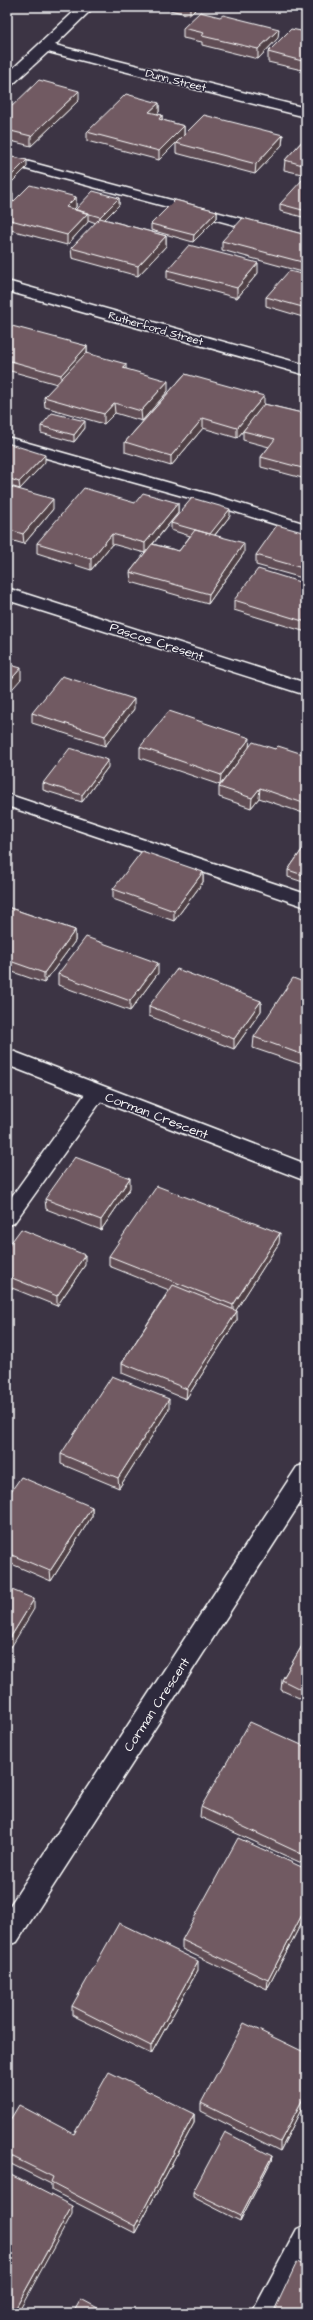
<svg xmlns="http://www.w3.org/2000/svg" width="313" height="2320" font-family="'Architects Daughter',sans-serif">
  <rect width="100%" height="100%" fill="#3c3444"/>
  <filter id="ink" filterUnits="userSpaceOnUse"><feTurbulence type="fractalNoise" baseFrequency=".025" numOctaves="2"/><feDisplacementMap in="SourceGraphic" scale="8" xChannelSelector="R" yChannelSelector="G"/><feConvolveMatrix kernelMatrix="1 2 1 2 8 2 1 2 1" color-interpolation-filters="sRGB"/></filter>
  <g filter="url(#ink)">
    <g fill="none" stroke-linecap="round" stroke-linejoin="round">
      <g stroke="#fff" stroke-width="3">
        <path id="service" d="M 7,156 L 306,236 L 306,244 L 7,164 Z
          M 7,437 L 216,496 L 306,524 L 306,534 L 204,502 L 7,447 Z
          M 7,794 L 306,894 L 306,907 L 7,806 Z
          M 97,1085 L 104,1087 L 107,1092 L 104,1097 L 14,1223 L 7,1226 L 7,1203 L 90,1087 Z
          M 306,2225 L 306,2265 L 281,2313 L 252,2313 L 297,2229 Z"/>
      </g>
      <g stroke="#fff" stroke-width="3">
        <path id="minor" d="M 79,7 L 94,7 L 55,45 L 306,108 L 306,117 L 48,52 L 12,85 L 7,86 L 7,74 Z
          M 7,281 L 306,365 L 306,375 L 7,291 Z
          M 7,588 L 306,683 L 306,695 L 7,600 Z
          M 7,1049 L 306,1164 L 306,1181 L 7,1065 Z
          M 306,1464 L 306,1494 L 17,1942 L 7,1945 L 7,1910 L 297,1467 Z"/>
      </g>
      <use href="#service" fill="#2f2a3d" fill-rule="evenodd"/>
      <use href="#minor" fill="#2f2a3d" fill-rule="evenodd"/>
    </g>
    <path fill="#614d54" stroke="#fff" d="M 158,7 L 198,7 L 190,15 Z
      M 183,28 L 278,38 L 258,59 L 202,45 L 202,42 L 183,38 Z
      M 306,32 L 306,71 L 268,62 L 268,52 Z
      M 79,100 L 31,146 L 7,140 L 7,111 Z
      M 159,103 L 159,112 L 157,114 L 162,115 L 162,120 L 184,126 L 184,135 L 159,160 L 87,141 L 87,132 Z
      M 283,135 L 282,145 L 255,174 L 176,153 L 176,143 Z
      M 306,137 L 306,175 L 284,170 L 285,160 Z
      M 7,156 L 27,167 L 9,185 L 7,185 Z
      M 306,180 L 306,218 L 280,211 L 280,204 Z
      M 7,192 L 13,202 L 76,197 L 76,207 L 74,209 L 75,210 L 119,198 L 119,205 L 104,219 L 166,236 L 166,246 L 138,276 L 72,258 L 71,248 L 96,223 L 88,220 L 88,222 L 67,245 L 7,229 Z
      M 217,211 L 217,218 L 193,242 L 151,230 L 151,224 Z
      M 306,235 L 306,273 L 222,250 L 222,241 Z
      M 167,270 L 258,273 L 237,298 L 167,279 Z
      M 306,275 L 306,318 L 266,306 L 266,297 Z
      M 7,331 L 87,346 L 87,353 L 126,369 L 168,391 L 142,421 L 115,413 L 104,424 L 45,407 L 44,397 L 57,384 L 7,370 Z
      M 185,374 L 264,404 L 306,414 L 306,479 L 261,467 L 261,457 L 269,447 L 243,440 L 243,431 L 237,438 L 203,428 L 171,466 L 125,452 L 125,442 Z
      M 41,426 L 85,428 L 74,442 L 41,433 Z
      M 7,443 L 45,462 L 20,489 L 7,485 Z
      M 7,486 L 53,509 L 24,544 L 7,539 Z
      M 135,503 L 178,503 L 178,513 L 153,544 L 179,551 L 190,536 L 171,530 L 171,523 L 230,516 L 215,535 L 244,553 L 208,604 L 131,582 L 130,572 L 145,553 L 112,544 L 91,570 L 37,553 L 37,543 Z
      M 306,533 L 306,579 L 256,565 L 256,555 Z
      M 306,584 L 306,632 L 234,610 L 234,600 Z
      M 134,709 L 105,746 L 32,723 L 32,713 Z
      M 140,747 L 249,747 L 275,749 L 306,755 L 306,814 L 259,798 L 251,808 L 219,797 L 219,787 L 220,785 L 140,758 Z
      M 108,767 L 82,802 L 43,790 L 43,783 Z
      M 306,844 L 306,883 L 288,877 L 288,870 Z
      M 203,872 L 203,882 L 174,921 L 113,899 L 113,889 Z
      M 7,907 L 75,930 L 75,941 L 44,983 L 7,970 Z
      M 158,973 L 130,1011 L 58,985 L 58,974 Z
      M 306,983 L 306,1066 L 253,1048 L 254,1037 Z
      M 261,1001 L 261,1011 L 234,1049 L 149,1016 L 149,1006 Z
      M 130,1188 L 101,1230 L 46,1209 L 45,1199 Z
      M 279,1243 L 236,1310 L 237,1320 L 186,1399 L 122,1373 L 122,1363 L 169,1290 L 109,1266 L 109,1256 Z
      M 7,1248 L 85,1265 L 57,1306 L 7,1286 Z
      M 169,1409 L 119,1488 L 61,1464 L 61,1454 Z
      M 7,1497 L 92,1507 L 92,1516 L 51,1581 L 7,1562 Z
      M 306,1639 L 306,1701 L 281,1690 L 282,1680 Z
      M 306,1747 L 306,1865 L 200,1817 L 201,1807 Z
      M 306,1869 L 306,1914 L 267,1989 L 182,1949 L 182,1940 Z
      M 198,1970 L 151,2054 L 72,2015 L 72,2006 Z
      M 306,2053 L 306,2100 L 280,2151 L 201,2111 L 201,2103 Z
      M 194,2114 L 194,2123 L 135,2233 L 51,2190 L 51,2184 L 7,2162 L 7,2125 L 74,2134 Z
      M 272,2156 L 271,2161 L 240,2221 L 193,2197 L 193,2192 Z"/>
    <path fill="#4f3f45" stroke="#fff" d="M 190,7 L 198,7 L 190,15 Z
      M 279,29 L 278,38 L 258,59 L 258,49 Z
      M 79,91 L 79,100 L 31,146 L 31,136 Z
      M 159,103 L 159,112 L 149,122 L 149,112 Z
      M 162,115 L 162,125 L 159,119 Z
      M 184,126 L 184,135 L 159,160 L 159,151 Z
      M 283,135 L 282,145 L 255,174 L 256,164 Z
      M 27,160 L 27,167 L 9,185 L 9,178 Z
      M 13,193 L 13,203 L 7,209 L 7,199 Z
      M 76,197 L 76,207 L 66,217 L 66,207 Z
      M 119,198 L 119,205 L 100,224 L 100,217 Z
      M 217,211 L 217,218 L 193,242 L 194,235 Z
      M 88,213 L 88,222 L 67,245 L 67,235 Z
      M 166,236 L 166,246 L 138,276 L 138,266 Z
      M 258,263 L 258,273 L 237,298 L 237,288 Z
      M 87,346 L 87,356 L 61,385 L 61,375 Z
      M 126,364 L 126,374 L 123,368 Z
      M 168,381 L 168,391 L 142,421 L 141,411 Z
      M 264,396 L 264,406 L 237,438 L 237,428 Z
      M 114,403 L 115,413 L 104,424 L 104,414 Z
      M 203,418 L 203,428 L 171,466 L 171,456 Z
      M 85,421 L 85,428 L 74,442 L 74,435 Z
      M 45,455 L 45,462 L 20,489 L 19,482 Z
      M 53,499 L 53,509 L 24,544 L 23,534 Z
      M 178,503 L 178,513 L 145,553 L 145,543 Z
      M 230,509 L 230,516 L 209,542 L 209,534 Z
      M 112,534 L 112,544 L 91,570 L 91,559 Z
      M 244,543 L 244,553 L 208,604 L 209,594 Z
      M 21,668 L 21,679 L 7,695 L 7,684 Z
      M 134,699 L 134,709 L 105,746 L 105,736 Z
      M 250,738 L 249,748 L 220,785 L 221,775 Z
      M 108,760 L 108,767 L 82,802 L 82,795 Z
      M 260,788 L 259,798 L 251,808 L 252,798 Z
      M 203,872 L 203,882 L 174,921 L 174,911 Z
      M 75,930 L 75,941 L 44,983 L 44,973 Z
      M 158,963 L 158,973 L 130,1011 L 130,1001 Z
      M 261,1001 L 261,1011 L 234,1049 L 234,1039 Z
      M 130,1178 L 130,1188 L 101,1230 L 101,1220 Z
      M 280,1233 L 279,1243 L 233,1315 L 233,1305 Z
      M 85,1255 L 85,1265 L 57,1306 L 57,1296 Z
      M 237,1311 L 237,1320 L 186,1399 L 187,1389 Z
      M 169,1399 L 169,1409 L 119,1488 L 118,1478 Z
      M 92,1507 L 92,1516 L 51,1581 L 50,1571 Z
      M 34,1599 L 34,1609 L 7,1654 L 7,1643 Z
      M 306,1907 L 306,1914 L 267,1989 L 268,1980 Z
      M 198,1961 L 198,1970 L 151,2054 L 151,2046 Z
      M 306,2093 L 306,2100 L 280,2151 L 280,2142 Z
      M 194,2114 L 194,2123 L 135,2233 L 135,2226 Z
      M 272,2156 L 271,2161 L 240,2221 L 241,2215 Z
      M 72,2206 L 72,2214 L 18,2313 L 13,2313 Z"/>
    <path fill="#715a62" stroke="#fff" d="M 200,12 L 220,17 L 223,15 L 279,29 L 258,49 L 202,36 L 204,33 L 183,28 Z
      M 291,29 L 306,32 L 306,62 L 268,52 Z
      M 39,80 L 79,91 L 31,136 L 7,130 L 7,111 Z
      M 126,94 L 159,103 L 149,112 L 162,115 L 159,119 L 184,126 L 159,151 L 87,132 Z
      M 204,115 L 283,135 L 256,164 L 176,143 Z
      M 306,137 L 306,166 L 285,160 Z
      M 7,156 L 27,160 L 9,178 L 7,178 Z
      M 303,179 L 306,180 L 306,211 L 280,204 Z
      M 30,185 L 76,197 L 66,207 L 88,213 L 67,235 L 7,219 L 7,208 Z
      M 93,191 L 119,198 L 100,217 L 75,210 Z
      M 7,192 L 13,193 L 7,199 Z
      M 175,200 L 217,211 L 194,235 L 151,224 Z
      M 100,218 L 166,236 L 138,266 L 71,248 Z
      M 243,218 L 306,235 L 306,263 L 222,241 Z
      M 189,245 L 258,263 L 237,288 L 167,270 Z
      M 289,271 L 306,275 L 306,308 L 266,297 Z
      M 12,326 L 87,346 L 61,375 L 7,360 L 7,331 Z
      M 86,353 L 126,364 L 123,368 L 168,381 L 141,411 L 114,403 L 104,414 L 44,397 Z
      M 185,374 L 264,396 L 237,428 L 203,418 L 171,456 L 125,442 Z
      M 264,404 L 306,414 L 306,469 L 261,457 L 275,439 L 243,431 Z
      M 52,413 L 85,421 L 74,435 L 41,426 Z
      M 7,443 L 45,455 L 19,482 L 7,478 Z
      M 7,486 L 53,499 L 23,534 L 7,529 Z
      M 84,488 L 135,503 L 143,493 L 178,503 L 145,543 L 112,534 L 91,559 L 37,543 Z
      M 192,498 L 230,509 L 210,534 L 171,523 Z
      M 277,525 L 306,533 L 306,569 L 256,555 Z
      M 195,530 L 244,543 L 209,594 L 130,572 L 152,544 L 179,551 Z
      M 258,569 L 306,584 L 306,622 L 234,600 Z
      M 7,664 L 21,668 L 7,684 Z
      M 62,676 L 134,699 L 105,736 L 32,713 Z
      M 169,711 L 250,738 L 221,775 L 140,747 Z
      M 253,742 L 275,749 L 278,746 L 306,755 L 306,804 L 260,788 L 252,798 L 219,787 Z
      M 70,748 L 108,760 L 82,795 L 43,783 Z
      M 306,844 L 306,876 L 288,870 Z
      M 142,851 L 203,872 L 174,911 L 113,889 Z
      M 7,907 L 75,930 L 44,973 L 7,960 Z
      M 86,937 L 158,963 L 130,1001 L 58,974 Z
      M 177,969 L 261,1001 L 234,1039 L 149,1006 Z
      M 293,978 L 306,983 L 306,1056 L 254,1037 Z
      M 75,1157 L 130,1178 L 101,1220 L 45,1199 Z
      M 157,1186 L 280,1233 L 233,1305 L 109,1256 Z
      M 21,1229 L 85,1255 L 57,1296 L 7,1276 L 7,1248 Z
      M 173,1285 L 237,1311 L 187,1389 L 122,1363 Z
      M 112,1376 L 169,1399 L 118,1478 L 61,1454 Z
      M 21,1477 L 92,1507 L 50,1571 L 7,1553 L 7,1497 Z
      M 7,1588 L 34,1599 L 7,1643 Z
      M 306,1639 L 306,1692 L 282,1680 Z
      M 250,1722 L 306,1747 L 306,1856 L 201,1807 Z
      M 238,1838 L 306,1869 L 306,1907 L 268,1980 L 182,1940 Z
      M 119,1923 L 198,1961 L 151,2046 L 72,2006 Z
      M 244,2023 L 306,2053 L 306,2093 L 280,2142 L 201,2103 Z
      M 109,2072 L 194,2114 L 135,2226 L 51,2182 L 53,2177 L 7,2154 L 7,2125 L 19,2105 L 74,2134 Z
      M 225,2132 L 272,2156 L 241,2215 L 193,2192 Z
      M 7,2173 L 72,2206 L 13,2313 L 7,2313 Z
      M 297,2262 L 306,2266 L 306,2313 L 273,2313 Z
      M 81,2299 L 107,2313 L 73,2313 Z"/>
  </g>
  <g text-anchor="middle" stroke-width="3" stroke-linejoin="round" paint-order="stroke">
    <g font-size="11" fill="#fff" stroke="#2f2a3d">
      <text transform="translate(176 80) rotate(14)" y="4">Dunn Street</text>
      <text transform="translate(156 328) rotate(16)" y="4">Rutherford Street</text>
    </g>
    <g font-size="13" fill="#fff" stroke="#2f2a3d">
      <text transform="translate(157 641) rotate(18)" y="5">Pascoe Cresent</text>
      <text transform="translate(157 1115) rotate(21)" y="5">Corman Crescent</text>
      <text transform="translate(156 1704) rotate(-57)" y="5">Corman Crescent</text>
    </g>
  </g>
  <rect width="313" height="2320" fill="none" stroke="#2f2a3d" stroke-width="24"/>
  <rect x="12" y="12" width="289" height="2296" fill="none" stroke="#fff" stroke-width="1.5" filter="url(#ink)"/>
</svg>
